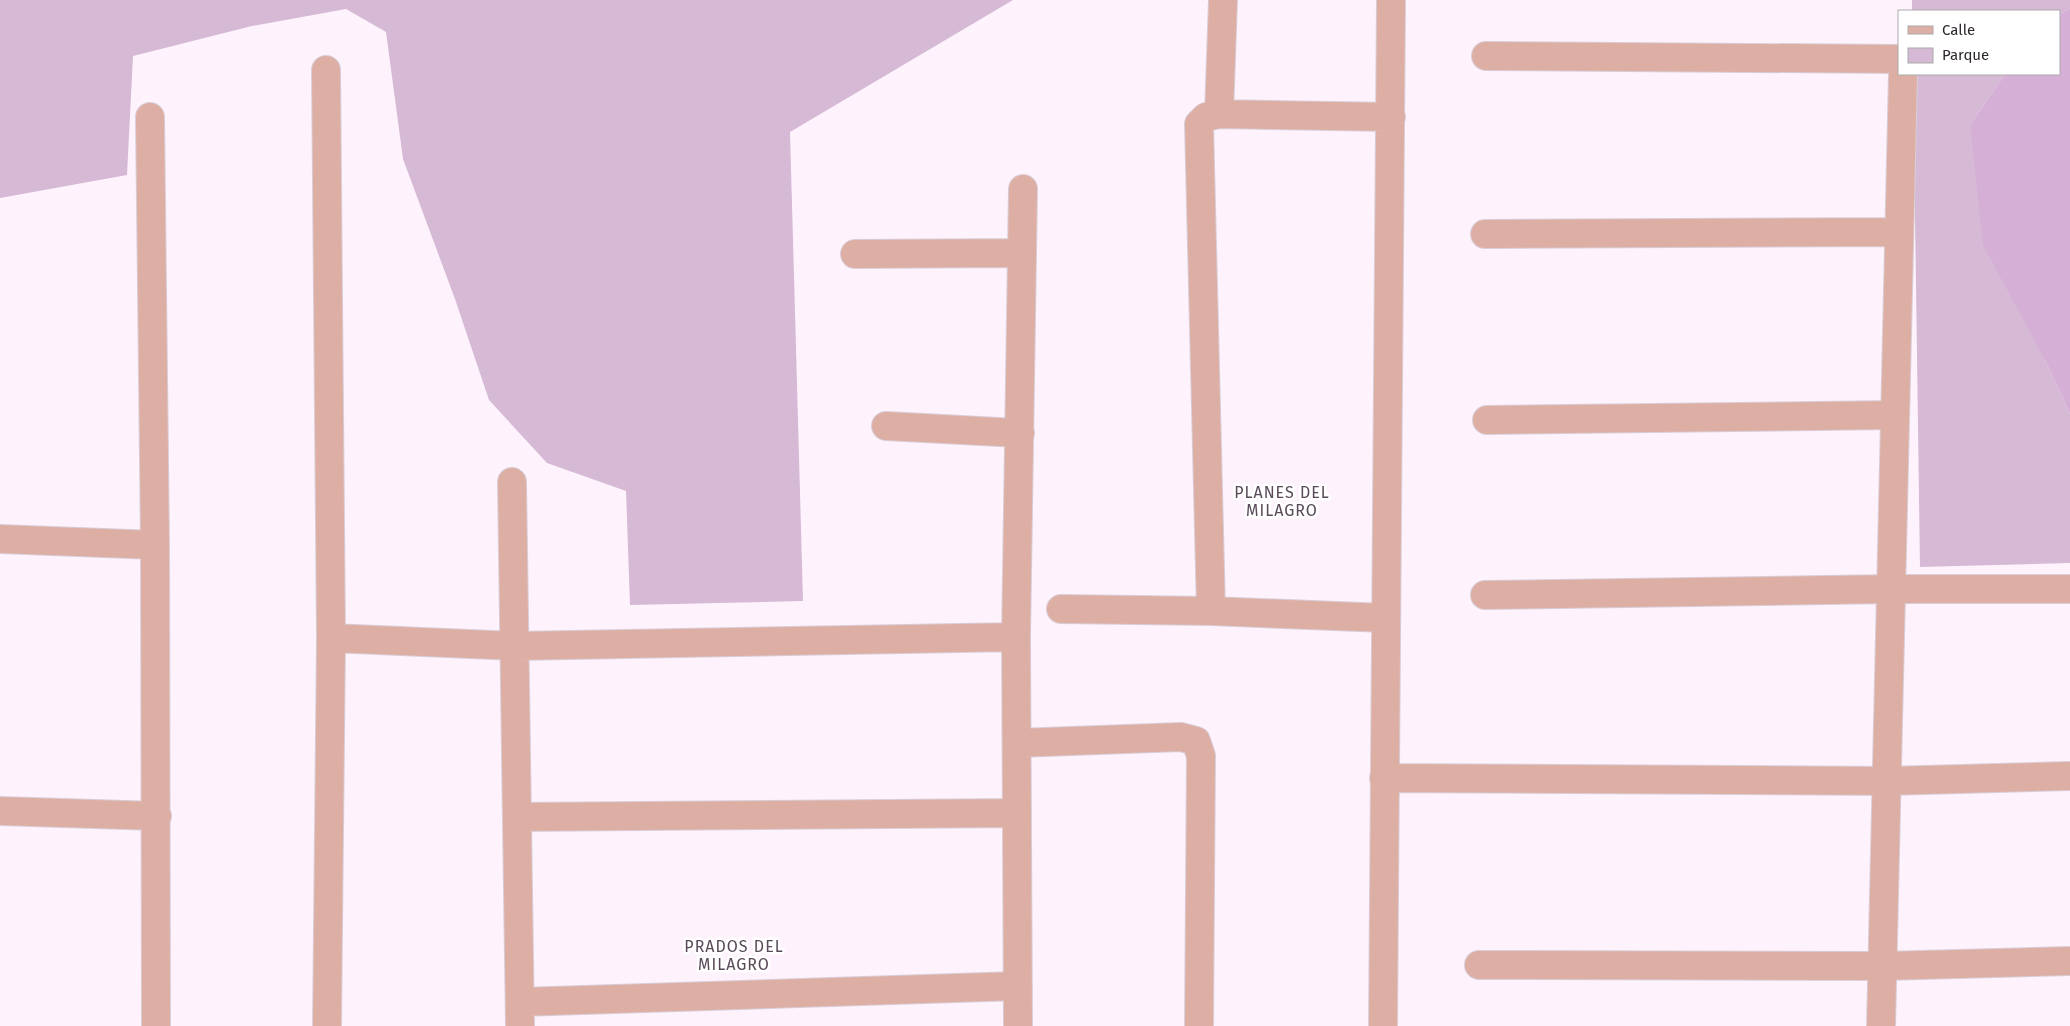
<svg xmlns="http://www.w3.org/2000/svg" width="2070" height="1026" font-family="'Fira Sans',sans-serif">
  <rect width="100%" height="100%" fill="#fef3fd"/>
  <path fill="#d5b9d5" d="M 0,0 L 1013,0 L 790,132 L 803,601 L 630,605 L 626,491 L 547,463 L 489,400 L 455,299 L 403,159 L 386,32 L 346,9 L 252,26 L 133,56 L 127,175 L 0,198 Z
    M 1912,0 L 2070,0 L 2070,8 L 2059,15 L 2059,11 L 1912,11 Z
    M 1913,74 L 2005,74 L 1970,125 L 2045,360 L 2070,414 L 2070,563 L 1920,567 Z"/>
  <path fill="#d6afd6" d="M 2070,8 L 2070,414 L 2045,360 L 1983,245 L 1970,125 L 2005,74 L 2059,74 L 2059,15 Z"/>
  <g fill="none" stroke-linecap="round" stroke-linejoin="round">
    <g stroke="#d9ced8" stroke-width="30">
      <path id="minor" d="M 1486,56 L 1899,59
        M 326,70 L 331,638 L 327,1026
        M 1219,114 L 1223,0
        M 150,117 L 155,545 L 156,1026
        M 1485,234 L 1899,232
        M 855,254 L 1022,253
        M 1487,420 L 1895,415
        M 886,426 L 1020,433
        M 512,482 L 520,1026
        M 0,539 L 155,545
        M 1485,595 L 1891,589 L 2070,589
        M 1061,609 L 1211,611 L 1385,618
        M 1211,611 L 1199,124 L 1206,117 L 1219,114 L 1391,117
        M 331,638 L 515,646 L 1016,637
        M 1017,743 L 1181,737 L 1196,741 L 1201,756 L 1199,1026
        M 1384,778 L 1887,781 L 2070,776
        M 0,811 L 157,816
        M 517,817 L 1017,813
        M 1479,965 L 1883,966 L 2070,961
        M 520,1002 L 1018,986
        M 1018,1026 L 1016,637 L 1023,189
        M 1383,1026 L 1391,0
        M 1881,1026 L 1903,74"/>
    </g>
    <use href="#minor" stroke="#ddaea3" stroke-width="28"/>
  </g>
  <g text-anchor="middle" stroke-width="5" stroke-linejoin="round" paint-order="stroke">
    <g font-size="16" letter-spacing="1" fill="#594a59" stroke="#fff">
      <text x="1282" y="498">PLANES DEL<tspan x="1282" dy="18">MILAGRO</tspan></text>
      <text x="734" y="952">PRADOS DEL<tspan x="734" dy="18">MILAGRO</tspan></text>
    </g>
  </g>
  <rect x="1898" y="10" width="162" height="65" fill="#ffffff" stroke="#aba9ab"/>
  <rect x="1908" y="26" width="25" height="8" fill="#ddaea3" stroke="#aba9ab"/>
  <text x="1942" y="35" font-size="15" fill="#2e272e">Calle</text>
  <rect x="1908" y="48" width="25" height="15" fill="#d5b9d5" stroke="#aba9ab"/>
  <text x="1942" y="60" font-size="15" fill="#2e272e">Parque</text>
</svg>
